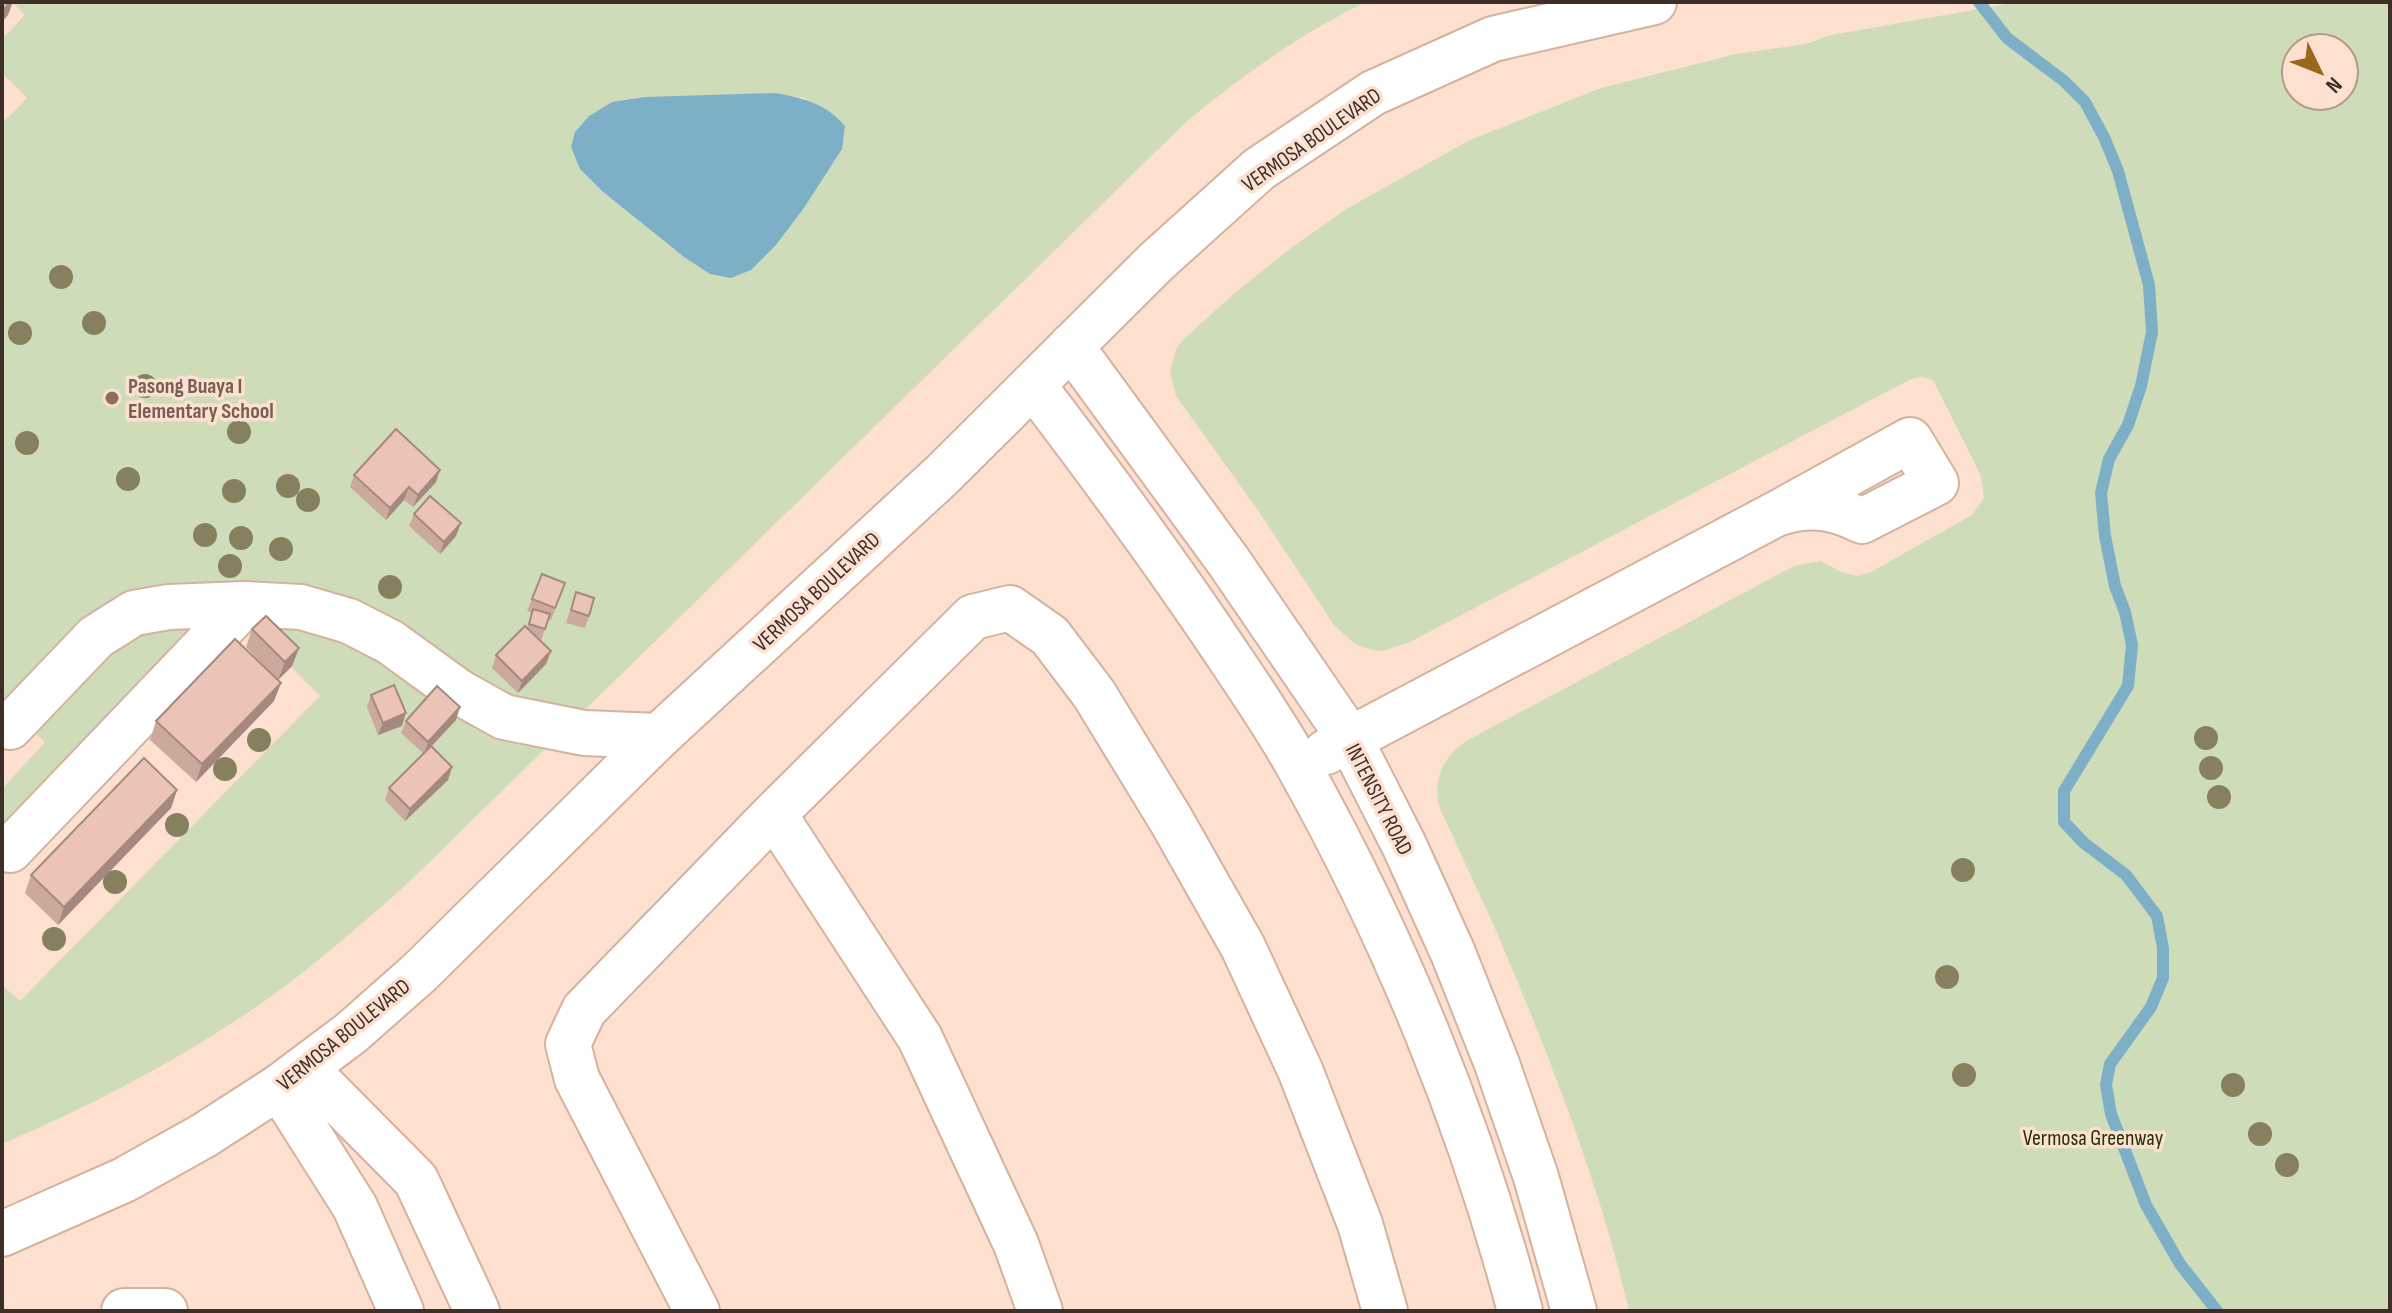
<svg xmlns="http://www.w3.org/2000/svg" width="2392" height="1313" font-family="'Sofia Sans Condensed',sans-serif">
  <rect width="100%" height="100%" fill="#fee0d0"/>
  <path fill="#cedcba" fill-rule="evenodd" d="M 12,2 L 1366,2 C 1300,34 1241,76 1185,123 L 408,883 C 365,921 322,959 276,993 C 191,1054 98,1103 2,1144 L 2,985 L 20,1001 L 320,696 L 247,622 L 2,836 L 2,789 L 45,742 L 2,702 L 2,123 L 27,98 L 2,73 L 2,39 L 25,15 ZM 776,93 L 805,98 L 842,149 L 804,208 L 776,245 L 684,257 L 602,191 L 580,169 L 575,132 L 589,116 L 612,102 Z
    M 2019,2 L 2390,2 L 2390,1311 L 1629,1311 C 1599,1181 1549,1055 1497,933 C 1483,901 1468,870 1454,839 C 1449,826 1440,813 1438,800 C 1434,773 1448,752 1470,739 L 1794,566 L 1821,561 L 1841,572 L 1857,576 L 1871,572 L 1972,515 L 1984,498 L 1981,476 L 1933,380 L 1922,377 L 1911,379 L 1410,642 L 1383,651 L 1368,649 L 1355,644 L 1334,625 L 1257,509 L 1176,396 L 1170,371 L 1177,347 L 1185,338 L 1237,291 L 1291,248 L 1348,208 L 1470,140 L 1601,88 L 1736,54 L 1806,44 L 1831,35 ZM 2296,48 L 2344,48 L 2344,96 L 2296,96 Z"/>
  <path fill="#7db0c6" d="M 776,93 C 804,98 826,104 845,126 L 842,149 L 804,208 L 776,245 L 751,270 L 731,278 L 710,274 L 684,257 L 602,191 L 580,169 L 571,147 L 575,132 L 589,116 L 612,102 L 645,97 Z"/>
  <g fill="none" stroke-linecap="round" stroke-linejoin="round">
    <path stroke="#7db0c6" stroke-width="12" d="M 1979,2 L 2007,38 L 2064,81 L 2085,102 L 2104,137 L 2118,171 L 2149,285 L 2152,332 L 2141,386 L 2128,425 L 2109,459 L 2101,493 L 2105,536 L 2115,586 L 2125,612 L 2132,645 L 2128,686 L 2064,791 L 2064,822 L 2084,843 L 2126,875 L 2157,916 L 2163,948 L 2163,978 L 2151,1007 L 2110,1064 L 2106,1085 L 2111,1114 L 2146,1205 L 2180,1264 L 2217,1311"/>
    <g stroke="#d5b29e" stroke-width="48">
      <path id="minor" d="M 1071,346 L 1229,562 L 1350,739 L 1404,845 L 1453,953 L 1497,1064 L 1536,1177 L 1574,1311
        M 1033,385 C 1094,465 1154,546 1211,630 C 1241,675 1273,720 1299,767 C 1394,937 1471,1123 1520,1311
        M 10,727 L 96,637 L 134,613 L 169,607 L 245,604 L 301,607 L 349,621 L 390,642 L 459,692 L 504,717 L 584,733 L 659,736
        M 1326,752 L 1776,514 L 1910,440 L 1936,483 L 1862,521 C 1833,506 1808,503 1776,514
        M 774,814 L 920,1038 L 1016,1244 L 1040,1311
        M 10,850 L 245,604
        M 305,1068 L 416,1180 L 477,1311
        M 279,1087 L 355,1207 L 401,1311
        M 124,1311 L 165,1311
        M 697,1311 L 577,1079 L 568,1044 L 584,1010 L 774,814 L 973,617 L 1010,608 L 1050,636 L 1094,694 L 1171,820 L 1243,947 L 1300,1070 L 1360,1224 L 1385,1311"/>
    </g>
    <g stroke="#d5b29e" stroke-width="48">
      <path id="major" d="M 2,1234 L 124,1180 L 203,1136 L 279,1087 L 351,1033 L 419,973 L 659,736 L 942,475 L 1157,261 L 1259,169 L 1373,93 L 1493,39 L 1654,2"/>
    </g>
    <use href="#minor" stroke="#fff" stroke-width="44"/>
    <use href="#major" stroke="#fff" stroke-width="44"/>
  </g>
  <g fill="#86805e">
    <circle cx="61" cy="277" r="12"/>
    <circle cx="94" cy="323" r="12"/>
    <circle cx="20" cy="333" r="12"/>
    <circle cx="145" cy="386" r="12"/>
    <circle cx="239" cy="432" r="12"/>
    <circle cx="27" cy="443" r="12"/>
    <circle cx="128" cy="479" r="12"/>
    <circle cx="288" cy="486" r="12"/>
    <circle cx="234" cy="491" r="12"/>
    <circle cx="308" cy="500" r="12"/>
    <circle cx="205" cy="535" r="12"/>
    <circle cx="241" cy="538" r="12"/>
    <circle cx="281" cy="549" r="12"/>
    <circle cx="230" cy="566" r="12"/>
    <circle cx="390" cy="587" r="12"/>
    <circle cx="2206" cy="738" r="12"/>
    <circle cx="259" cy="740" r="12"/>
    <circle cx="2211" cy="768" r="12"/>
    <circle cx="225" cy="769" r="12"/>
    <circle cx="2219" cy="797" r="12"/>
    <circle cx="177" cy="825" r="12"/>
    <circle cx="1963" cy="870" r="12"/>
    <circle cx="115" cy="882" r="12"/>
    <circle cx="54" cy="939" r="12"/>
    <circle cx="1947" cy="977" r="12"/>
    <circle cx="1964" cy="1075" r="12"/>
    <circle cx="2233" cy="1085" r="12"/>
    <circle cx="2260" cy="1134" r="12"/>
    <circle cx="2287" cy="1165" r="12"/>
  </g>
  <path fill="#cba99d" d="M 354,475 L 436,482 L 413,507 L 404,500 L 386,520 L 350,487 Z
    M 414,514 L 456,536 L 440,554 L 409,526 Z
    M 542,574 L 565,583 L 551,620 L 548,619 L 541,641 L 551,651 L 546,664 L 518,693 L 492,668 L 496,655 L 527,628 L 532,613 L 527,611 Z
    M 576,592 L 589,616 L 585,628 L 566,623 Z
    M 252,629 L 299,648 L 292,666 L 278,680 L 246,647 Z
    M 371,695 L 402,726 L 378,735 L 367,707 Z
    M 274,701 L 196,782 L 150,740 L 156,721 Z
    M 456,720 L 430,748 L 452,767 L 448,780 L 405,821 L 385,800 L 389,788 L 424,754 L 401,733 L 406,721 Z
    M 177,790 L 171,808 L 58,925 L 25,893 L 31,875 Z"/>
  <path fill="#a58980" d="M 10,2 L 13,2 L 8,15 L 2,22 L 2,11 Z
    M 440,470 L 436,482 L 413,507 L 418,495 Z
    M 409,487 L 404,500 L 386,520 L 390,508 Z
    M 461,523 L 456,536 L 440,554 L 444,542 Z
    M 299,648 L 292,666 L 278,680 L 285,662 Z
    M 551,651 L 546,664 L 518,693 L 522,681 Z
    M 281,683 L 274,701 L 196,782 L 202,764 Z
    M 460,707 L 456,720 L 424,754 L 428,742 Z
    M 406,713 L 402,726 L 378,735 L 383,723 Z
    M 452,767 L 448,780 L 405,821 L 410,809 Z
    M 177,790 L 171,808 L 58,925 L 64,907 Z"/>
  <path fill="#ecc4b7" stroke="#a58980" stroke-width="2" d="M 2,2 L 10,2 L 2,11 Z
    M 396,429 L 440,470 L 418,495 L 409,487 L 390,508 L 354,475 Z
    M 430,496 L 461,523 L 444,542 L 414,514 Z
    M 542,574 L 565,583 L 555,608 L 532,599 Z
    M 576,592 L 594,598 L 589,616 L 571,610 Z
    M 533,609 L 550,614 L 545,629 L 529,624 Z
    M 266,616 L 299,648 L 285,662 L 252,629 Z
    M 525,626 L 551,651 L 522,681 L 496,655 Z
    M 235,639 L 281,683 L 202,764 L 156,721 Z
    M 394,685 L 406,713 L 383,723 L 371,695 Z
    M 437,686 L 460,707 L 428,742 L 406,721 Z
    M 431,746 L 452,767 L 410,809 L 389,788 Z
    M 144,758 L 177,790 L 64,907 L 31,875 Z"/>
  <circle fill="#8d6e63" stroke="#fee0d0" stroke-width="3" cx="112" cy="398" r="8"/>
  <g text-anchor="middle" stroke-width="7" stroke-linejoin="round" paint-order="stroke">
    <g font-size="22" fill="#3d2f28" stroke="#fee0d0">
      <text transform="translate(1311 139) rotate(-35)" y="8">VERMOSA BOULEVARD</text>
      <text transform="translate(816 591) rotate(-43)" y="8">VERMOSA BOULEVARD</text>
      <text transform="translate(1380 799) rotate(63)" y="8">INTENSITY ROAD</text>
      <text transform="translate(343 1034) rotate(-39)" y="8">VERMOSA BOULEVARD</text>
    </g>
    <g font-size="22" font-weight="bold" fill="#785e54" stroke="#fee0d0" text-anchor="start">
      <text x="128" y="393">Pasong Buaya I<tspan x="128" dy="25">Elementary School</tspan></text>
    </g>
    <g font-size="22" fill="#233200" stroke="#fee0d0">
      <text x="2093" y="1145">Vermosa Greenway</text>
    </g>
  </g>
  <rect width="2392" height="1313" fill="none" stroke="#3d2f28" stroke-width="8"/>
  <g transform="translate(2320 72) rotate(133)"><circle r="38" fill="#fee0d0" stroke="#b1998d" stroke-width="2"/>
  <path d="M0-6L14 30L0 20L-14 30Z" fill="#99681b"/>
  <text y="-12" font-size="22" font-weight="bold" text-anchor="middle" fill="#3d2f28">N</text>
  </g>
</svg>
